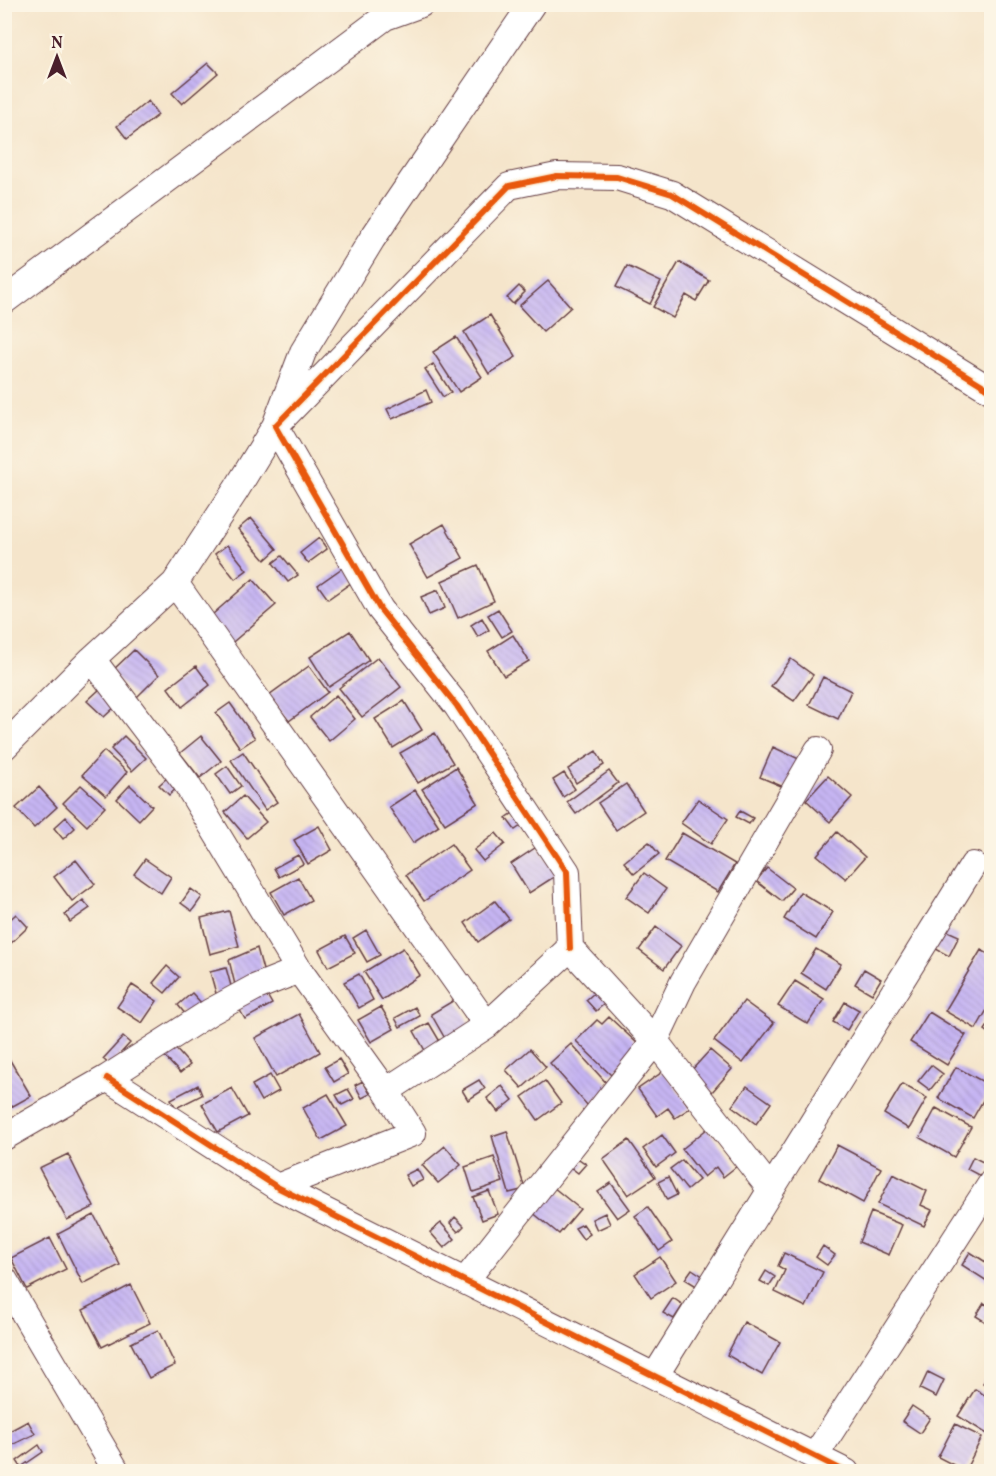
<svg xmlns="http://www.w3.org/2000/svg" width="996" height="1476" font-family="Vollkorn,serif">
  <defs>
    <pattern id="building-back-hatch" width="6" height="6" patternUnits="userSpaceOnUse" patternTransform="scale(1.5)"><rect width="6" height="6" fill="#c6b5f3"/><path d="M-1 5l2 2M0 0l6 6M5-1l2 2" fill="none" stroke="#ac9bd0"/></pattern>
  </defs>
  <rect width="100%" height="100%" fill="#fcf5e5"/>
  <filter id="ink" filterUnits="userSpaceOnUse"><feTurbulence type="fractalNoise" baseFrequency=".0167" numOctaves="2"/><feDisplacementMap in="SourceGraphic" scale="12" xChannelSelector="R" yChannelSelector="G"/><feConvolveMatrix kernelMatrix="1 2 1 2 8 2 1 2 1" color-interpolation-filters="sRGB"/></filter>
  <filter id="wash" filterUnits="userSpaceOnUse"><feTurbulence type="fractalNoise" baseFrequency=".008" numOctaves="4" result="noise"/><feDisplacementMap in="SourceGraphic" scale="24" xChannelSelector="R" yChannelSelector="G"/><feGaussianBlur stdDeviation="1.35" result="paint"/><feColorMatrix in="noise" values="0 0 0 0 0 0 0 0 0 0 0 0 0 0 0 0 0 1.4 0 .05"/><feComposite in="paint" operator="in"/></filter>
  <g filter="url(#wash)">
    <rect width="100%" height="100%" fill="#f5e5cb"/>
    <g id="blocks">
      <path fill="url(#building-back-hatch)" d="M 208,63 L 218,73 L 182,104 L 172,93 Z
        M 148,101 L 158,115 L 127,139 L 117,126 Z
        M 679,262 L 709,280 L 696,301 L 686,295 L 673,318 L 653,307 Z
        M 627,266 L 661,282 L 650,304 L 616,287 Z
        M 548,281 L 571,307 L 543,332 L 519,306 Z
        M 519,286 L 525,292 L 513,304 L 507,298 Z
        M 490,315 L 516,357 L 489,374 L 464,332 Z
        M 456,337 L 482,377 L 459,392 L 433,352 Z
        M 433,364 L 451,392 L 443,397 L 425,369 Z
        M 426,390 L 431,402 L 392,419 L 387,409 Z
        M 251,518 L 277,549 L 265,560 L 238,529 Z
        M 444,524 L 463,558 L 428,577 L 409,544 Z
        M 319,538 L 327,549 L 308,563 L 300,553 Z
        M 227,545 L 247,570 L 235,579 L 215,554 Z
        M 282,556 L 298,575 L 288,582 L 273,563 Z
        M 478,565 L 494,601 L 458,618 L 442,581 Z
        M 345,566 L 355,580 L 328,599 L 318,585 Z
        M 253,579 L 276,605 L 227,647 L 205,621 Z
        M 438,590 L 445,608 L 429,615 L 421,597 Z
        M 498,609 L 512,631 L 502,637 L 488,615 Z
        M 482,618 L 489,630 L 478,637 L 471,625 Z
        M 350,631 L 369,660 L 329,687 L 310,657 Z
        M 513,635 L 529,661 L 504,676 L 488,651 Z
        M 134,650 L 159,675 L 136,698 L 111,672 Z
        M 378,657 L 401,687 L 362,717 L 339,688 Z
        M 791,659 L 813,675 L 794,701 L 771,686 Z
        M 196,666 L 210,685 L 182,707 L 168,688 Z
        M 309,666 L 328,692 L 289,721 L 269,695 Z
        M 823,677 L 851,691 L 838,719 L 809,705 Z
        M 100,689 L 117,705 L 104,717 L 87,701 Z
        M 336,695 L 355,719 L 329,741 L 310,717 Z
        M 404,701 L 422,730 L 393,748 L 375,719 Z
        M 230,703 L 255,738 L 240,748 L 216,713 Z
        M 435,733 L 453,763 L 418,783 L 400,753 Z
        M 124,736 L 146,758 L 132,771 L 111,749 Z
        M 201,736 L 221,761 L 200,778 L 180,753 Z
        M 773,747 L 799,759 L 786,788 L 760,777 Z
        M 104,751 L 127,772 L 106,796 L 82,775 Z
        M 596,751 L 604,765 L 576,783 L 568,769 Z
        M 243,752 L 277,802 L 265,810 L 231,760 Z
        M 227,766 L 241,786 L 230,794 L 216,774 Z
        M 456,767 L 478,803 L 445,824 L 422,789 Z
        M 609,771 L 618,783 L 576,814 L 567,802 Z
        M 564,773 L 575,789 L 563,797 L 553,780 Z
        M 828,776 L 852,797 L 830,822 L 806,800 Z
        M 168,777 L 178,787 L 169,795 L 159,785 Z
        M 626,784 L 644,811 L 616,830 L 598,803 Z
        M 81,785 L 105,807 L 87,826 L 63,803 Z
        M 130,785 L 152,806 L 139,820 L 117,799 Z
        M 39,787 L 57,807 L 34,828 L 16,808 Z
        M 415,790 L 439,826 L 413,843 L 389,807 Z
        M 243,796 L 266,822 L 247,838 L 225,812 Z
        M 698,799 L 728,819 L 711,844 L 681,823 Z
        M 516,811 L 525,823 L 515,830 L 506,818 Z
        M 740,811 L 753,818 L 749,824 L 736,817 Z
        M 66,817 L 75,828 L 63,839 L 54,828 Z
        M 319,826 L 332,850 L 308,864 L 294,840 Z
        M 837,832 L 865,857 L 846,879 L 817,855 Z
        M 496,833 L 505,844 L 483,861 L 474,850 Z
        M 682,833 L 735,864 L 718,892 L 665,861 Z
        M 649,842 L 659,854 L 634,874 L 624,862 Z
        M 451,844 L 470,870 L 424,901 L 406,875 Z
        M 538,846 L 557,875 L 529,893 L 511,864 Z
        M 298,855 L 303,864 L 279,877 L 274,868 Z
        M 145,859 L 171,877 L 161,893 L 134,874 Z
        M 76,860 L 95,884 L 72,901 L 54,877 Z
        M 767,868 L 793,888 L 782,901 L 756,881 Z
        M 644,873 L 666,889 L 649,913 L 626,897 Z
        M 298,877 L 311,900 L 284,915 L 271,892 Z
        M 191,889 L 202,897 L 192,911 L 181,903 Z
        M 800,892 L 833,912 L 816,939 L 784,919 Z
        M 83,900 L 90,908 L 70,922 L 65,915 Z
        M 495,901 L 509,919 L 478,942 L 465,923 Z
        M 229,911 L 239,946 L 210,954 L 201,918 Z
        M 16,914 L 28,927 L 8,946 L 4,942 L 4,925 Z
        M 656,927 L 681,946 L 664,969 L 639,950 Z
        M 943,929 L 959,936 L 949,956 L 934,948 Z
        M 366,930 L 380,955 L 367,962 L 353,938 Z
        M 345,936 L 355,953 L 328,967 L 319,950 Z
        M 257,948 L 266,981 L 236,989 L 229,960 Z
        M 403,948 L 420,975 L 382,1000 L 364,972 Z
        M 816,949 L 841,964 L 826,989 L 801,973 Z
        M 981,950 L 992,956 L 992,1001 L 976,1029 L 945,1011 Z
        M 167,966 L 179,977 L 165,993 L 153,983 Z
        M 226,968 L 233,993 L 217,997 L 210,972 Z
        M 864,969 L 881,979 L 872,994 L 855,984 Z
        M 359,974 L 373,1000 L 359,1008 L 344,982 Z
        M 795,981 L 824,999 L 808,1024 L 778,1006 Z
        M 132,985 L 157,1001 L 142,1023 L 117,1007 Z
        M 601,987 L 610,999 L 596,1011 L 586,1000 Z
        M 264,990 L 272,1004 L 245,1019 L 237,1005 Z
        M 192,993 L 205,1007 L 190,1020 L 178,1005 Z
        M 456,999 L 471,1028 L 447,1042 L 431,1014 Z
        M 744,1001 L 774,1023 L 743,1063 L 714,1041 Z
        M 845,1002 L 859,1010 L 847,1030 L 833,1022 Z
        M 381,1007 L 394,1029 L 371,1042 L 358,1020 Z
        M 415,1007 L 420,1016 L 400,1027 L 395,1018 Z
        M 929,1012 L 966,1035 L 947,1065 L 910,1042 Z
        M 299,1014 L 320,1052 L 276,1077 L 255,1038 Z
        M 609,1017 L 639,1045 L 611,1075 L 576,1041 L 597,1020 L 602,1024 Z
        M 992,1020 L 992,1035 L 985,1030 Z
        M 429,1023 L 442,1045 L 427,1054 L 414,1031 Z
        M 123,1037 L 130,1043 L 110,1065 L 103,1059 Z
        M 571,1044 L 610,1087 L 588,1106 L 550,1063 Z
        M 174,1047 L 190,1065 L 180,1073 L 164,1056 Z
        M 530,1049 L 546,1067 L 522,1088 L 506,1070 Z
        M 4,1050 L 31,1096 L 4,1111 Z
        M 710,1050 L 732,1069 L 712,1092 L 690,1072 Z
        M 339,1059 L 348,1074 L 334,1082 L 325,1067 Z
        M 931,1065 L 943,1074 L 930,1090 L 918,1081 Z
        M 956,1067 L 991,1086 L 973,1118 L 938,1098 Z
        M 664,1071 L 690,1108 L 675,1118 L 668,1108 L 657,1116 L 638,1089 Z
        M 270,1075 L 279,1091 L 261,1101 L 252,1085 Z
        M 479,1080 L 485,1089 L 468,1100 L 462,1090 Z
        M 363,1081 L 370,1094 L 362,1098 L 355,1085 Z
        M 545,1081 L 561,1103 L 538,1120 L 522,1097 Z
        M 902,1084 L 927,1098 L 909,1129 L 884,1114 Z
        M 198,1085 L 202,1095 L 176,1108 L 171,1099 Z
        M 502,1086 L 513,1100 L 498,1112 L 487,1098 Z
        M 747,1086 L 771,1103 L 756,1124 L 732,1106 Z
        M 232,1088 L 248,1116 L 218,1132 L 202,1104 Z
        M 348,1089 L 354,1099 L 342,1105 L 336,1095 Z
        M 328,1094 L 347,1126 L 321,1140 L 303,1108 Z
        M 936,1108 L 971,1127 L 954,1157 L 920,1138 Z
        M 707,1129 L 737,1166 L 723,1177 L 716,1167 L 704,1177 L 682,1149 Z
        M 507,1131 L 525,1189 L 509,1193 L 492,1136 Z
        M 662,1135 L 675,1153 L 656,1167 L 643,1149 Z
        M 629,1140 L 655,1177 L 628,1195 L 603,1159 Z
        M 837,1145 L 881,1168 L 863,1203 L 819,1179 Z
        M 445,1146 L 461,1165 L 438,1183 L 422,1165 Z
        M 68,1154 L 94,1207 L 67,1220 L 39,1168 Z
        M 494,1157 L 503,1182 L 473,1192 L 465,1167 Z
        M 576,1157 L 586,1164 L 578,1173 L 569,1166 Z
        M 973,1157 L 991,1166 L 984,1178 L 967,1169 Z
        M 682,1160 L 699,1180 L 687,1190 L 670,1169 Z
        M 417,1169 L 423,1180 L 411,1186 L 405,1175 Z
        M 893,1174 L 927,1191 L 921,1205 L 932,1210 L 924,1226 L 878,1204 Z
        M 668,1177 L 677,1195 L 667,1200 L 658,1182 Z
        M 611,1183 L 630,1209 L 617,1218 L 598,1192 Z
        M 553,1187 L 580,1209 L 559,1234 L 532,1212 Z
        M 489,1191 L 498,1214 L 482,1220 L 473,1197 Z
        M 648,1207 L 672,1242 L 659,1251 L 635,1216 Z
        M 871,1212 L 902,1225 L 889,1255 L 859,1242 Z
        M 605,1213 L 610,1224 L 597,1230 L 592,1219 Z
        M 94,1215 L 120,1265 L 83,1284 L 58,1234 Z
        M 455,1217 L 464,1226 L 458,1232 L 450,1223 Z
        M 441,1223 L 455,1239 L 444,1248 L 430,1232 Z
        M 583,1224 L 590,1234 L 583,1239 L 575,1228 Z
        M 50,1238 L 66,1269 L 27,1289 L 11,1258 Z
        M 823,1246 L 835,1255 L 827,1265 L 816,1257 Z
        M 970,1252 L 992,1266 L 990,1283 L 962,1265 Z
        M 784,1253 L 823,1272 L 806,1307 L 775,1292 L 785,1270 L 778,1266 Z
        M 660,1257 L 676,1281 L 651,1298 L 635,1274 Z
        M 692,1269 L 704,1277 L 698,1287 L 685,1279 Z
        M 766,1271 L 775,1277 L 769,1286 L 760,1281 Z
        M 131,1285 L 150,1323 L 102,1347 L 83,1310 Z
        M 673,1298 L 683,1305 L 674,1319 L 663,1313 Z
        M 984,1303 L 992,1308 L 992,1326 L 976,1316 Z
        M 744,1322 L 780,1342 L 762,1375 L 727,1355 Z
        M 158,1330 L 175,1365 L 149,1378 L 131,1343 Z
        M 992,1371 L 992,1388 L 983,1383 Z
        M 928,1372 L 944,1380 L 936,1397 L 920,1389 Z
        M 975,1389 L 992,1400 L 992,1437 L 958,1416 Z
        M 912,1406 L 930,1418 L 920,1433 L 902,1421 Z
        M 28,1421 L 35,1434 L 4,1449 L 4,1434 Z
        M 955,1424 L 982,1437 L 965,1471 L 938,1457 Z
        M 39,1445 L 43,1452 L 21,1467 L 17,1461 Z"/>
    </g>
  </g>
  <g filter="url(#ink)">
    <use href="#blocks" fill-opacity="0" stroke="#643d43" stroke-width="1.5"/>
    <g fill="none" stroke-linecap="round" stroke-linejoin="round">
      <g stroke="#643d43" stroke-width="28">
        <path id="minor" d="M 4,301 L 385,17 L 421,4
          M 175,583 L 487,1025
          M 92,659 L 186,783 L 299,970 L 386,1091 L 413,1133 L 277,1187
          M 4,747 L 92,659 L 175,583 L 236,490 L 275,426 L 303,352 L 372,239 L 532,4
          M 570,948 L 567,872 L 457,706 L 380,609 L 275,426 L 509,186 L 557,176 L 617,177 L 672,194 L 992,391
          M 107,1078 L 277,1187 L 846,1472
          M 386,1091 L 487,1025 L 570,948 L 655,1041 L 771,1190
          M 4,1137 L 107,1078 L 210,1012 L 254,988 L 299,970
          M 4,1279 L 117,1472
          M 465,1281 L 655,1041 L 683,982 L 818,750
          M 655,1376 L 973,865
          M 815,1456 L 992,1182"/>
      </g>
      <use href="#minor" stroke="#fff" stroke-width="26"/>
      <g stroke="#fcf5e5" stroke-width="10">
        <path id="cycleway" d="M 570,948 L 567,872 L 457,706 L 380,609 L 275,426 L 509,186 L 557,176 L 617,177 L 672,194 L 992,391
          M 107,1078 L 277,1187 L 846,1472"/>
      </g>
      <use href="#cycleway" stroke="#e8590c" stroke-width="6"/>
    </g>
  </g>
  <rect width="996" height="1476" fill="none" stroke="#fcf5e5" stroke-width="24"/>
  <g transform="translate(57 57)" stroke="#fcf5e5" stroke-width="4.5" paint-order="stroke">
  <path d="M0-4.5L10 22L0 15L-10 22Z" fill="#4a1f2b"/>
  <text y="-9" font-size="16" font-weight="bold" text-anchor="middle" fill="#4a1f2b">N</text>
  </g>
</svg>
